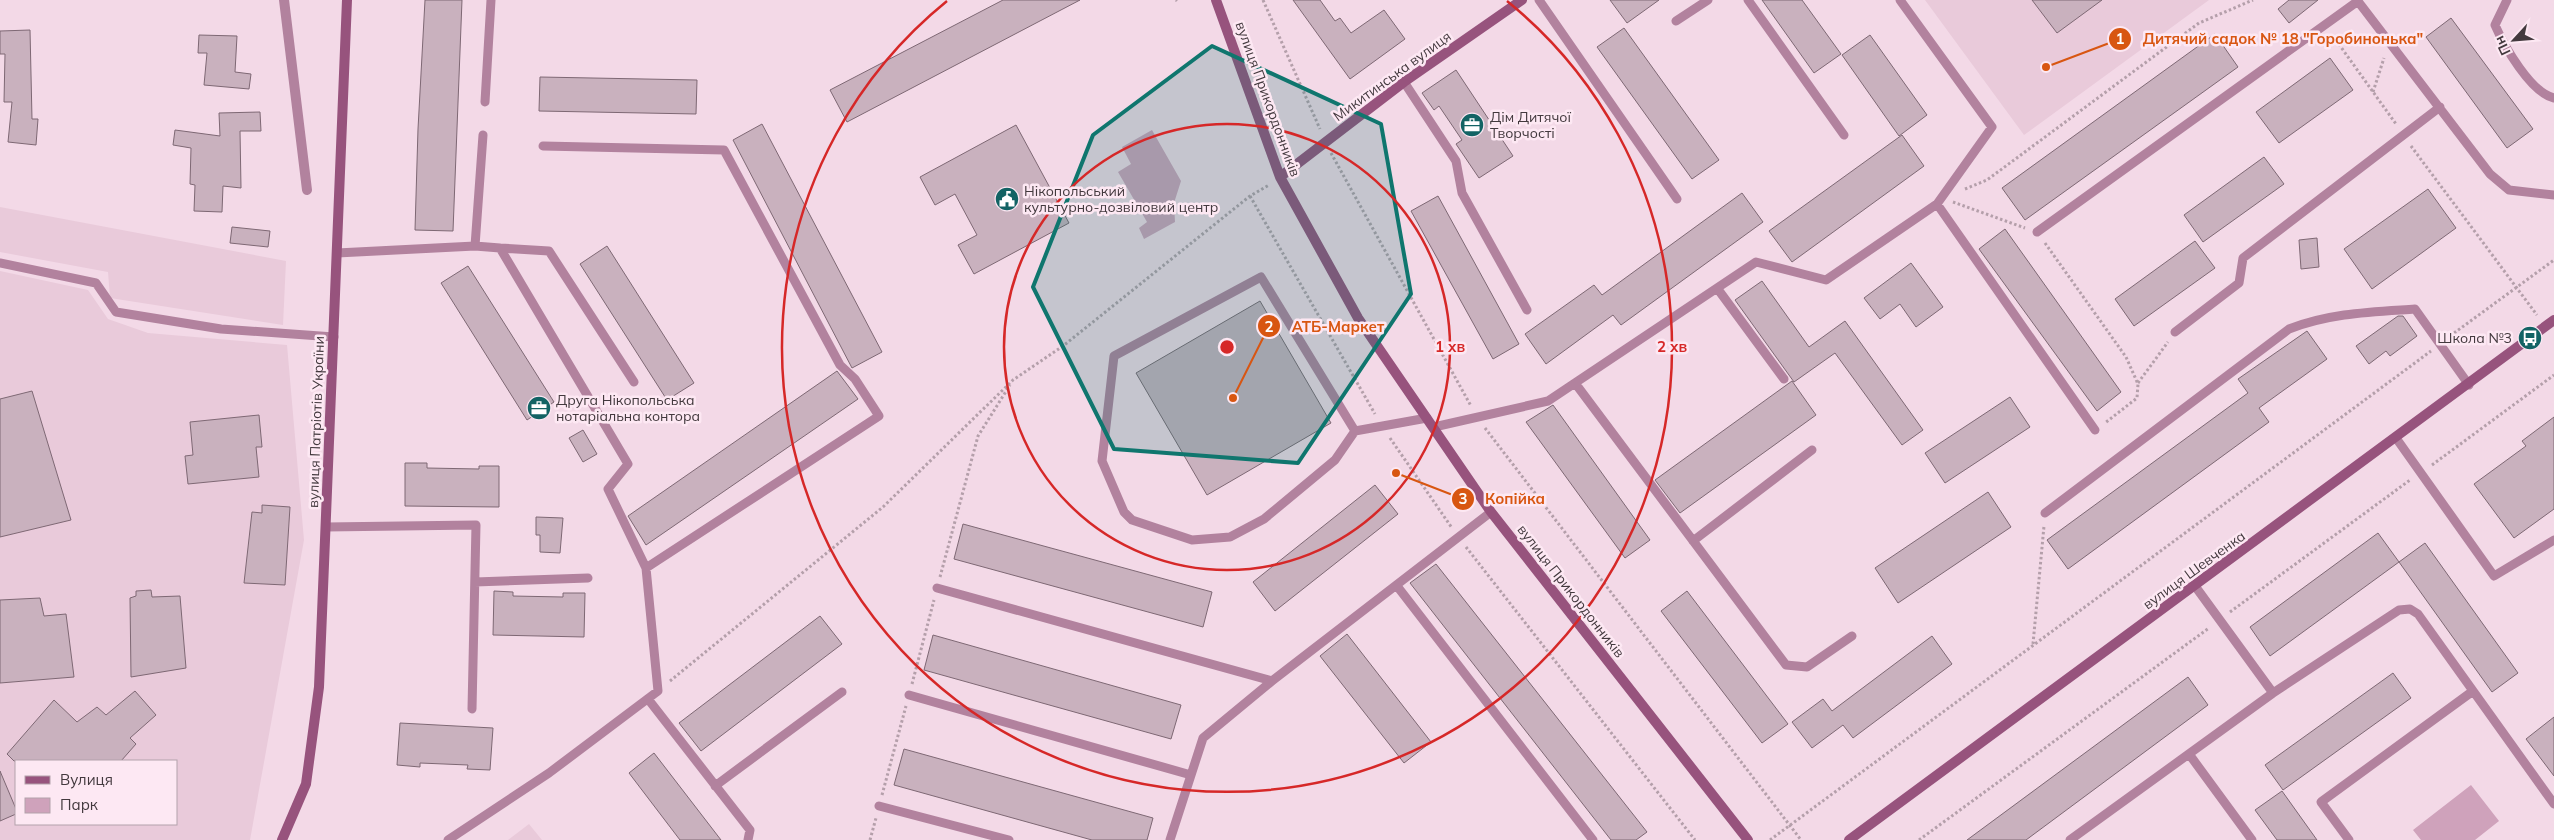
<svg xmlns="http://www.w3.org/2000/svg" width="2554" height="840" font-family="Mulish,sans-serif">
  <rect width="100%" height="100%" fill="#f3d9e7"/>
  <path fill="#e9cada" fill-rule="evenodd" d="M 1925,0 L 2209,0 L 2024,135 Z
    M 0,207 L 286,261 L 283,325 L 110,298 L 108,272 L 0,252 Z
    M 0,271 L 88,290 L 108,319 L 148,333 L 287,345 L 304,540 L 250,840 L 0,840 ZM 16,761 L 176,761 L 176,824 L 16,824 Z
    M 529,824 L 542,840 L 508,840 Z"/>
  <path fill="#cfa2bb" d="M 1152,130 L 1181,181 L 1174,203 L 1175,222 L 1144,239 L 1139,228 L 1147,222 L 1118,172 L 1131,164 L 1122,147 Z
    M 2471,785 L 2499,821 L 2475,840 L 2421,840 L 2413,830 Z"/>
  <path fill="#c9b1be" stroke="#7e6874" d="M 425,0 L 462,0 L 453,231 L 415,230 L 418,129 Z
    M 1003,0 L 1080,0 L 847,122 L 830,90 Z
    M 1293,0 L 1320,0 L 1335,21 L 1340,18 L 1351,33 L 1384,10 L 1405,39 L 1350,79 Z
    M 1610,0 L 1659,0 L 1627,23 Z
    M 1762,0 L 1802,0 L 1841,54 L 1814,73 Z
    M 2032,0 L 2102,0 L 2057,33 Z
    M 2289,0 L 2318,0 L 2289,23 L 2278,9 Z
    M 2451,18 L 2533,129 L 2507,148 L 2426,37 Z
    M 1624,28 L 1719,160 L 1692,179 L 1597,47 Z
    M 30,30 L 32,119 L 38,119 L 36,145 L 8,142 L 12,102 L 4,102 L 5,54 L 0,54 L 0,31 Z
    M 2215,34 L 2238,67 L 2025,220 L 2002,188 Z
    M 199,35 L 237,36 L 235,72 L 251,74 L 249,89 L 204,85 L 207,53 L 198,53 Z
    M 1870,35 L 1927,115 L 1899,136 L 1842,55 Z
    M 2330,58 L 2353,90 L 2279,143 L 2256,112 Z
    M 1456,70 L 1513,156 L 1479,178 L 1456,144 L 1462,140 L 1439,106 L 1434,110 L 1422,93 Z
    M 540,77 L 697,80 L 696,114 L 539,111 Z
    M 260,112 L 261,131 L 240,131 L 241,188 L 223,186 L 222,212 L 194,211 L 195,185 L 190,184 L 191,148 L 173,145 L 175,130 L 220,136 L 219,113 Z
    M 762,124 L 882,352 L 852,368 L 733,140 Z
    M 1016,125 L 1069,223 L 974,274 L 958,245 L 977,235 L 955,194 L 935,205 L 920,177 Z
    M 1902,135 L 1924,166 L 1792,262 L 1769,231 Z
    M 2264,157 L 2284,184 L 2203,242 L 2184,215 Z
    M 2428,189 L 2456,228 L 2372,289 L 2344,249 Z
    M 1742,193 L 1763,222 L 1621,325 L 1613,315 L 1546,364 L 1525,334 L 1594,285 L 1602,295 Z
    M 1438,196 L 1519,344 L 1493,359 L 1411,211 Z
    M 232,227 L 270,231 L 268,247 L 230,243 Z
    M 2005,229 L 2121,392 L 2097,411 L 1979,249 Z
    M 2317,238 L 2319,267 L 2301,269 L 2299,240 Z
    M 2195,241 L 2215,268 L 2134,326 L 2115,299 Z
    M 607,246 L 694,383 L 667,400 L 580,264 Z
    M 1911,263 L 1943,307 L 1916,327 L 1900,304 L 1880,319 L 1864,298 Z
    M 468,266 L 554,402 L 527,420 L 441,283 Z
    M 1762,281 L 1809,347 L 1845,321 L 1923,430 L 1902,445 L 1835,353 L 1794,382 L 1735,300 Z
    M 1260,301 L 1331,423 L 1207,495 L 1136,373 Z
    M 2398,316 L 2403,316 L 2417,336 L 2390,356 L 2386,351 L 2369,364 L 2356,346 Z
    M 2307,331 L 2327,359 L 2259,408 L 2269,422 L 2068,569 L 2047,540 L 2248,393 L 2238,379 Z
    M 837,371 L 858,399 L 646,545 L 628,516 Z
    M 1792,381 L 1816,415 L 1680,513 L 1655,480 Z
    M 32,391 L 71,520 L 0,537 L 0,399 Z
    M 2010,397 L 2030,427 L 1945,483 L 1925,453 Z
    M 1553,405 L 1650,540 L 1625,558 L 1526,422 Z
    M 259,415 L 262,447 L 256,447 L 259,477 L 188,484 L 185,456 L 193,455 L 190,422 Z
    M 2554,417 L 2554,509 L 2514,538 L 2474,484 L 2526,446 L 2522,441 Z
    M 583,430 L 597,454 L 583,462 L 569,438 Z
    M 405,463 L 427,463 L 427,468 L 479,469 L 479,466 L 499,466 L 499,507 L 405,506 Z
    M 1375,485 L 1398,514 L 1275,611 L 1253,582 Z
    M 1988,492 L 2011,527 L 1898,603 L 1875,568 Z
    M 262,505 L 290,507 L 285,585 L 244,583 L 252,512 L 262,513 Z
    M 536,517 L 563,518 L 560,553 L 540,552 L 540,535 L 536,535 Z
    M 963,524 L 1212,592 L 1203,627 L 954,559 Z
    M 2378,533 L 2399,562 L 2270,656 L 2250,627 Z
    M 2425,543 L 2518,673 L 2492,692 L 2399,562 Z
    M 1436,564 L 1647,832 L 1636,840 L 1611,840 L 1410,583 Z
    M 151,590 L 152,597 L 180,596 L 186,668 L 131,677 L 130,598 L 136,596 L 136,591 Z
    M 494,591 L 513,592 L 513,596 L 563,597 L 563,593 L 585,593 L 584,637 L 493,635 Z
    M 1687,591 L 1788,724 L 1762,743 L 1661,611 Z
    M 40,598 L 44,616 L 66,614 L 74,677 L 0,683 L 0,600 Z
    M 820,616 L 842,644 L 701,751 L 679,723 Z
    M 1347,634 L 1431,742 L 1404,763 L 1320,656 Z
    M 933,635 L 1181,705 L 1171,739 L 924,670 Z
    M 1932,636 L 1952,664 L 1853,738 L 1843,725 L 1812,748 L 1792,722 L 1823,699 L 1832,711 Z
    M 2393,673 L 2411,698 L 2283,790 L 2265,765 Z
    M 2188,677 L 2208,705 L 2026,840 L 1967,840 Z
    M 135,691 L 156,715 L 130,738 L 136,744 L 121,761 L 14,761 L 7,754 L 54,700 L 77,722 L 97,707 L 106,715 Z
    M 2554,717 L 2554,776 L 2526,739 Z
    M 400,723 L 493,728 L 490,770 L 467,769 L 468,765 L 420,763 L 420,767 L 397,765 Z
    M 904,749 L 1153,818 L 1147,840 L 1092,840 L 894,785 Z
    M 654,753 L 721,840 L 680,840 L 629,773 Z
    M 0,771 L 16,809 L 16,814 L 0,821 Z
    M 2282,791 L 2317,840 L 2277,840 L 2255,810 Z"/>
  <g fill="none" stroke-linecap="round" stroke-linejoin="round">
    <path stroke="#b49faa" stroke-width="3" stroke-dasharray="2.5 2.5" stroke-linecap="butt" d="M 1176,0 L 1177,1
      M 1263,0 L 1320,129
      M 2333,36 L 2396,124
      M 2373,92 L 2384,58
      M 2411,146 L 2537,315
      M 1331,153 L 1471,406
      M 1965,189 L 1987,180 L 2199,23 L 2253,0
      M 1250,196 L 1375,414
      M 1953,202 L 2025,228
      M 2045,243 L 2126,357 L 2138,384 L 2137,398 L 2105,423
      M 2450,336 L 2554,260
      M 2138,383 L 2168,342
      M 1485,428 L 1801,840
      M 1390,438 L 1452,528
      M 2432,465 L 2554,375
      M 1466,547 L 1695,840
      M 940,577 L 978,436 L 1010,385
      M 2230,612 L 2410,480
      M 2033,644 L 2044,526
      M 670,681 L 883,507 L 1013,380 L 1063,346 L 1250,196 L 1269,185
      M 912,684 L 934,600
      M 882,795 L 906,706
      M 870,840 L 876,818
      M 1770,840 L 2431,351
      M 1919,840 L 2209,628"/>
    <path stroke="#b2829e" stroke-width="9" d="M 1539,0 L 1677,199
      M 1748,0 L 1844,135
      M 2357,0 L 2490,174 L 2509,190 L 2554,195
      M 2507,0 L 2495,25 C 2504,46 2531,93 2554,98
      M 1676,21 L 1708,0
      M 1404,82 L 1456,161 L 1462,193 L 1527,310
      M 485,102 L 491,0
      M 1937,204 L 2095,430
      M 2037,232 L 2358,1
      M 475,246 L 500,248 L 628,464 L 608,489 L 646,568
      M 500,248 L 549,251 L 634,382
      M 337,253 L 475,246 L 483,135
      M 0,263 L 96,283 L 116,312 L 221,329 L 334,337
      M 1717,288 L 1784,379
      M 2175,332 L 2239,283 L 2243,258 L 2440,107
      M 1575,383 L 1786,665 L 1807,667 L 1852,636
      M 1434,427 L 1548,401 L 1756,262 L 1826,280 L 1937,204 L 1992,127 L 1900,0
      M 1355,431 L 1335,460 L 1264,519 L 1230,537 L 1192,540 L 1132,520 L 1124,512 L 1102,461 L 1114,356 L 1261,277 L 1355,431 L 1427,418
      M 2396,438 L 2494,576 L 2554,540
      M 2045,513 L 2289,329 C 2330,313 2371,312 2415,309 L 2469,385
      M 326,527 L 476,525 L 472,709
      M 1693,541 L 1812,450
      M 475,582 L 588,578
      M 1397,586 L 1593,840
      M 2195,586 L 2273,693
      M 937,588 L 1272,681 L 1491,512
      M 909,695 L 1191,775
      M 648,699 L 750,830 L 748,840
      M 2189,754 L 2252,840
      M 715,786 L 842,692
      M 879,806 L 1009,840
      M 448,840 L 549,773 L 658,691 L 646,568 L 879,416 L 855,379 L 840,365 L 724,150 L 543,146
      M 1170,840 L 1203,738 L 1272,681
      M 2070,840 L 2273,693 L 2399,610 L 2410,609 L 2418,614 L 2554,804
      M 2349,840 L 2321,802 L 2473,691"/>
    <path stroke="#b2829e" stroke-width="10" d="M 284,0 L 307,190"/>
    <path stroke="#97537d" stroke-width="10" d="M 1216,0 L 1280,177 L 1358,318 L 1491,512 L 1748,840
      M 1280,177 L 1404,82 L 1522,0
      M 282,840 L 306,784 L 319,687 L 347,0
      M 1849,840 L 2554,320"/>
  </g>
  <path fill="#0f766e" fill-opacity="0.2" stroke="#0f766e" stroke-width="4" stroke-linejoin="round" d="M 1212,46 L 1381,124 L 1411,294 L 1298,463 L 1114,449 L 1033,287 L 1093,135 Z"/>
  <g fill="none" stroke="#d62828" stroke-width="2.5">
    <circle cx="1227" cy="347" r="223"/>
    <path d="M1507 1A445 445 0 1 1 947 1"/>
  </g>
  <defs>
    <g id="office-disc" transform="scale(1.25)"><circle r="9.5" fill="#126364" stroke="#fde8f3"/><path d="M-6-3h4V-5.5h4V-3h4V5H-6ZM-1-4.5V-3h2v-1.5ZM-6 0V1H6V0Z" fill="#fff"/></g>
    <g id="civic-disc" transform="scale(1.25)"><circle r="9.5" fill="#126364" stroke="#fde8f3"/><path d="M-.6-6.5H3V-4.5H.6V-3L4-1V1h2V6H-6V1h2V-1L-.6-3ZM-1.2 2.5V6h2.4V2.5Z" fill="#fff"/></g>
    <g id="bus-disc" transform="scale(1.25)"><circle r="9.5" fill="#126364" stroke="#fde8f3"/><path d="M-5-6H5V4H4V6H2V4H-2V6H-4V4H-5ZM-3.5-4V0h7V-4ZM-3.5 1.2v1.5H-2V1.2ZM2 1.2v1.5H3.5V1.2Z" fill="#fff"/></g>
  </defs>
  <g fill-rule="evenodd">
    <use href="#office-disc" x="1472" y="125"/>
    <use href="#civic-disc" x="1007" y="199"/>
    <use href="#bus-disc" x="2530" y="338"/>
    <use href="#office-disc" x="539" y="408"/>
  </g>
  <g text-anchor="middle" stroke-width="5" stroke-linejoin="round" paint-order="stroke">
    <g font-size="14" fill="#43393e" stroke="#fde8f3">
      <text transform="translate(1392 76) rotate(-36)" y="5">Микитинська вулиця</text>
      <text transform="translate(1268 99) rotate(70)" y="5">вулиця Прикордонників</text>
      <text transform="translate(316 422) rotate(-88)" y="5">вулиця Патріотів України</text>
      <text transform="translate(2194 570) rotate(-36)" y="5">вулиця Шевченка</text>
      <text transform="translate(1571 591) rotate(52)" y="5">вулиця Прикордонників</text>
    </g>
    <g font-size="14" fill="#43393e" stroke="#fde8f3" text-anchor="start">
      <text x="1490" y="122">Дім Дитячої<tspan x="1490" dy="16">Творчості</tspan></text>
      <text x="1024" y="196">Нікопольський<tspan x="1024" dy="16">культурно-дозвіловий центр</tspan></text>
      <text x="2512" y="343" text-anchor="end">Школа №3</text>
      <text x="556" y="405">Друга Нікопольська<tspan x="556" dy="16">нотаріальна контора</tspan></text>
    </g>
  </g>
  <circle cx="1227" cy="347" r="8" fill="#d62828" stroke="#fde8f3" stroke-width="2.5"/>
  <g font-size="15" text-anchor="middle" font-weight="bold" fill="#d62828" stroke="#fde8f3" stroke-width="5" stroke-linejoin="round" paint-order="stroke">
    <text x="1450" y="352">1 хв</text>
    <text x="1672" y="352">2 хв</text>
  </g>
  <path fill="none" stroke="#d85611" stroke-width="2" d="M2046 67L2120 39M1233 398L1269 326M1396 473L1463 499"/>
  <g fill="#d85611" stroke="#fde8f3" stroke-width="2">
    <circle cx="2046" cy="67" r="5"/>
    <circle cx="1233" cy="398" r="5"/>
    <circle cx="1396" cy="473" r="5"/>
    <circle cx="2120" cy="39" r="12"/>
    <circle cx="1269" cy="326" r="12"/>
    <circle cx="1463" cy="499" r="12"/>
  </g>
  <g font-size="15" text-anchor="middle" font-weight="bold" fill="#fff">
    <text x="2120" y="44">1</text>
    <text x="1269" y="332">2</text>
    <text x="1463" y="504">3</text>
  </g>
  <g font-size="15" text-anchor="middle" font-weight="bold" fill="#d85611" stroke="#fde8f3" stroke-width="5" stroke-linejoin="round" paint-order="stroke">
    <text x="2283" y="44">Дитячий садок № 18 "Горобинонька"</text>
    <text x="1338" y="332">АТБ-Маркет</text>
    <text x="1515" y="504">Копійка</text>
  </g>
  <rect x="15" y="760" width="162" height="65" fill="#fde8f3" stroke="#b3a2ab"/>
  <rect x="25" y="776" width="25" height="8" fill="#97537d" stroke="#b3a2ab"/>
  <text x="60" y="785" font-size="15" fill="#43393e">Вулиця</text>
  <rect x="25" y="798" width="25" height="15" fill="#cfa2bb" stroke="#b3a2ab"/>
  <text x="60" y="810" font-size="15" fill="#43393e">Парк</text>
  <g transform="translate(2514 40) rotate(244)" stroke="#fde8f3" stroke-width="4" paint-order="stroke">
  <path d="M0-4L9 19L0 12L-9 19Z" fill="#43393e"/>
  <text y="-8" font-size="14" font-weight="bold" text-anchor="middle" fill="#43393e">Пн</text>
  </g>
</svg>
